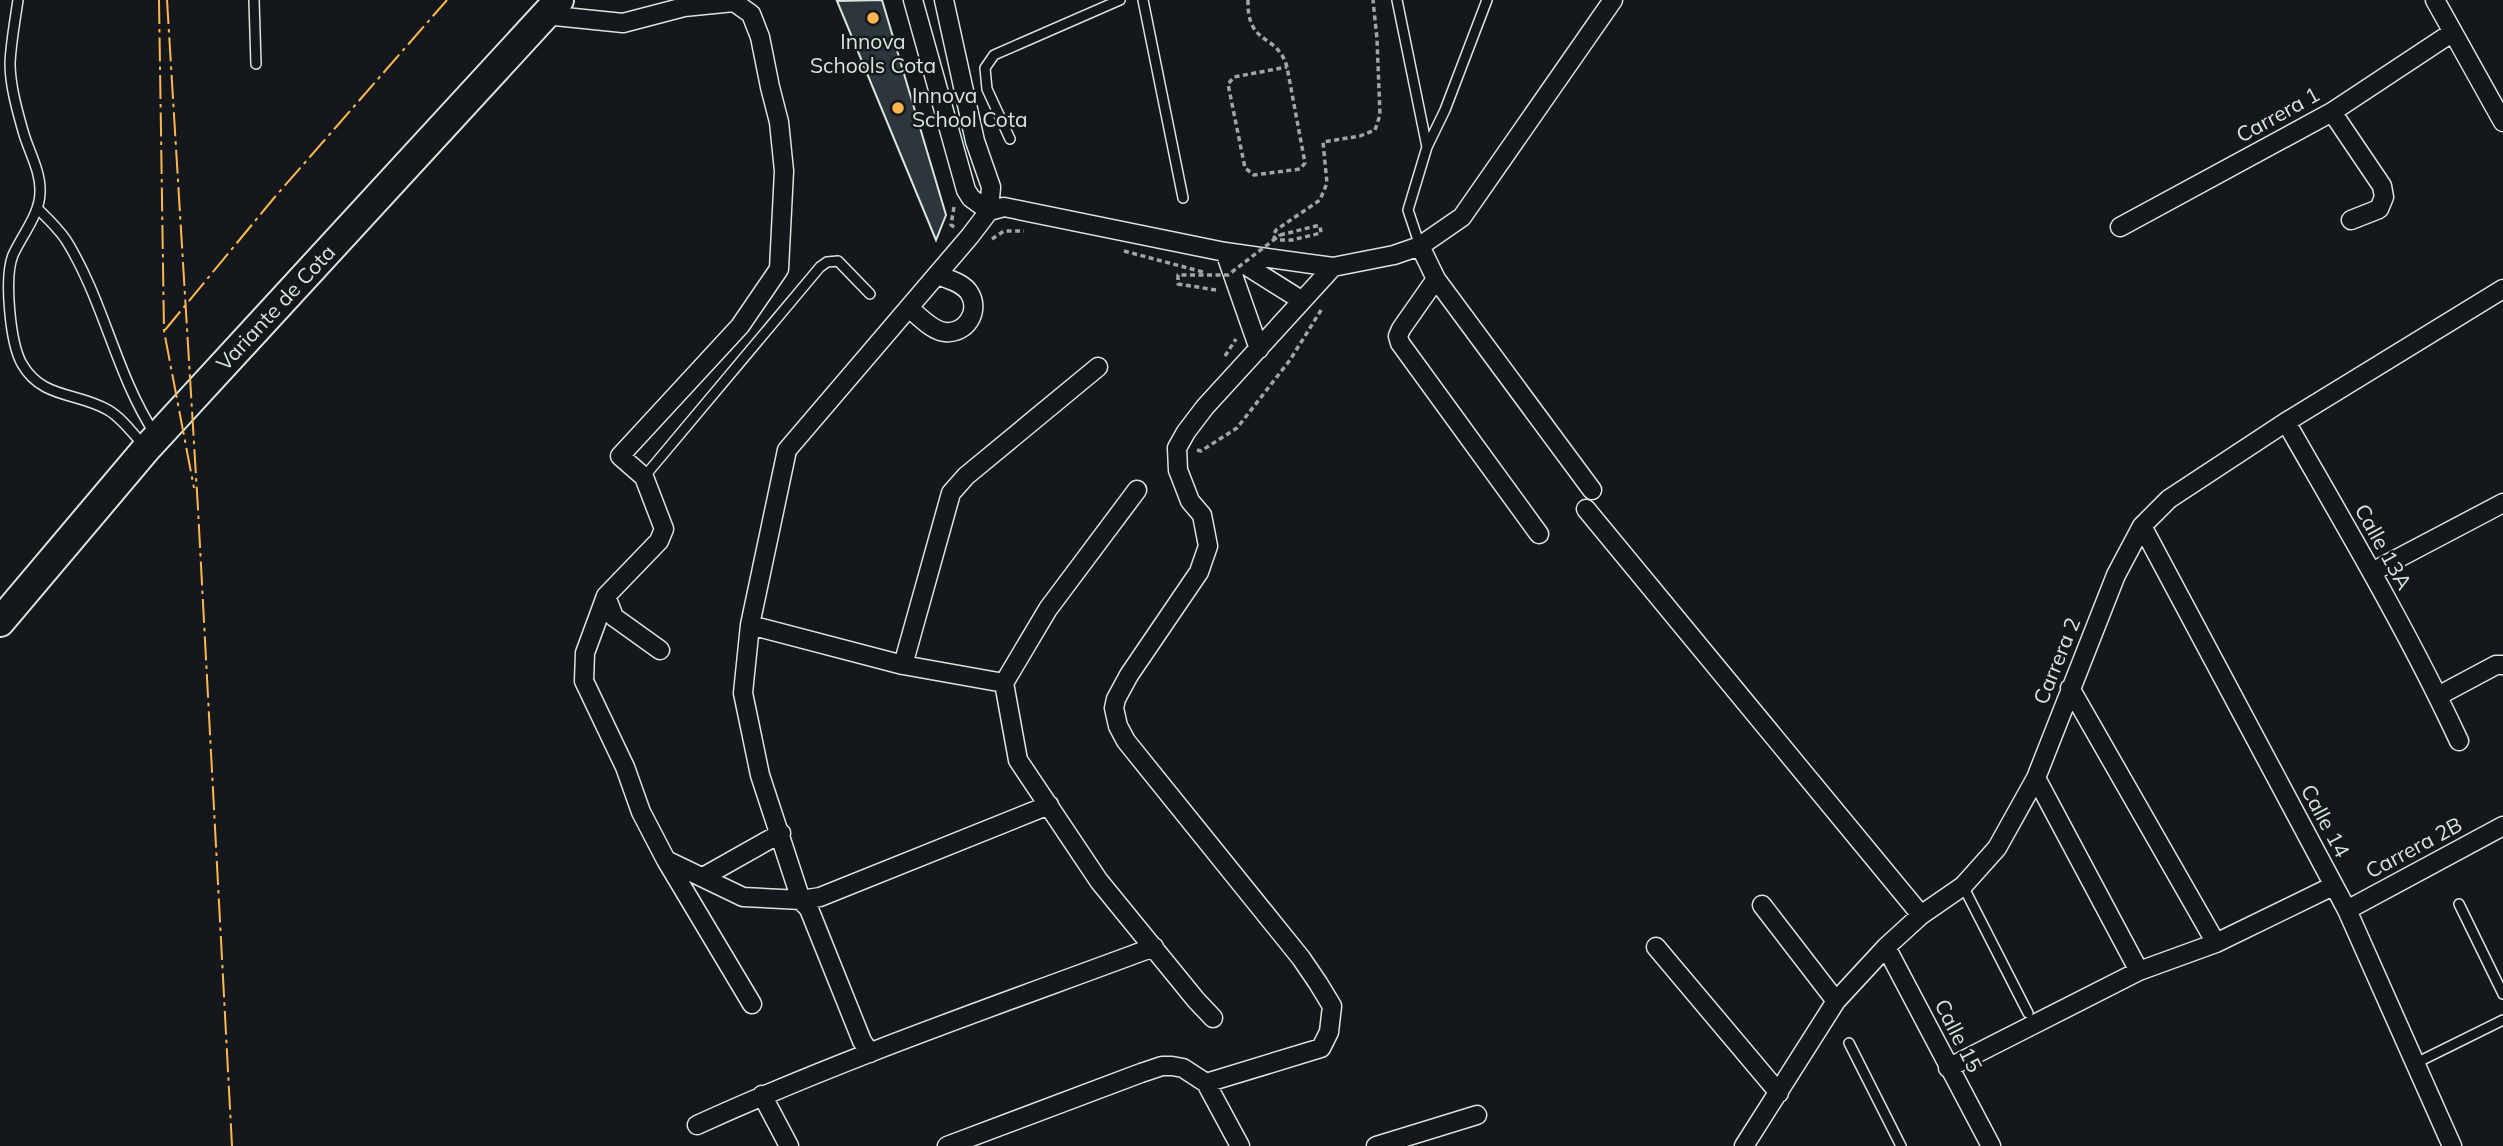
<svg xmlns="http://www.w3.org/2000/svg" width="2503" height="1146" font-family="Mulish,sans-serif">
  <rect width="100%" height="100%" fill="#14181c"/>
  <path fill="#2c363c" stroke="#d8e6dc" stroke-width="2" d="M 882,0 L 946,215 L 936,240 L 837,1 Z"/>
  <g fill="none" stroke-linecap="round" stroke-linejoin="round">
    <g stroke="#d8e6dc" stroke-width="12">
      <path id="service" d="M 18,0 C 15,21 11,42 10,63 C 10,85 17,110 23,131 C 28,150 41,171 40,192 C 40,214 22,235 13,255 C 4,277 10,343 22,364 C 42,399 77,392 108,410 C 122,418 134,435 145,447
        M 254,0 L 256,64
        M 1143,0 L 1183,198
        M 1397,0 L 1427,147 L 1408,210 L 1420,246
        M 1010,139 L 987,89 L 985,68 L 994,55 L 1120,0
        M 1427,147 L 1445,110 L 1487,0
        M 37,208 C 47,218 58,228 66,240 C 104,301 116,375 155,434
        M 644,477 L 820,267 L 827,262 L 838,261 L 870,294
        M 1963,886 L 2028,1013
        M 2459,904 L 2503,994
        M 1849,1043 L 1901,1146
        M 2414,1064 L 2503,1020"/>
    </g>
    <g stroke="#d8e6dc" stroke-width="21">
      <path id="minor" d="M 913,0 L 966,190 L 971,198 L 989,211
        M 944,0 L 975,141 L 991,187 L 989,211 L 970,236 L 787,450 L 750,625 L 743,693 L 760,775 L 801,900 L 820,897 L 1049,805
        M 2435,0 L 2503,122
        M 545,15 L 623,23 L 684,7 L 734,2 L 751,14 L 760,37 L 770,87 L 779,122 L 784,171 L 779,269 L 740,326 L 620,456 L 644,477 L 664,529 L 659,541 L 606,596 L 614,617 L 660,650
        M 2332,112 L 2382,186 L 2384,197 L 2379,209 L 2351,220
        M 989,211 L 1004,207 L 1225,252 L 1333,267
        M 2120,227 L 2332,112 L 2453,32
        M 1420,246 L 1436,279 L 1401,329 L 1398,336 L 1400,343 L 1539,534
        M 1225,252 L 1259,349
        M 1231,256 L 1301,300
        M 1436,279 L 1592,490
        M 909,308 C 919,316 932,331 945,332 C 966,334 980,312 970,294 C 964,283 948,279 937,275
        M 2286,422 C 2346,527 2408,631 2459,741
        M 1137,490 L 1048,609 L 1004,683 L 1018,760 L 1099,881 L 1196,1000 L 1213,1018
        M 1586,509 L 1921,915
        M 2142,526 L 2347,910 L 2452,1146
        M 2372,572 L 2503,503
        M 606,596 L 585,653 L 584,681 L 625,767 L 641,812 L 666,860 L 752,1004
        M 750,625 L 903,665 L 1004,683
        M 903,665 L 951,493 L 966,476 L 1098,367
        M 2070,688 L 2216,943
        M 2438,696 L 2496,665 L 2503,665
        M 2036,778 L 2139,971
        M 666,860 L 743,897 L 801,900 L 809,909 L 862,1041 L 870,1053
        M 703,877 L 781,833
        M 1762,905 L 1836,1001
        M 2347,910 L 2503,826
        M 1656,947 L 1779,1093
        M 1886,947 L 1991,1146
        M 1948,1068 L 2139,971 L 2216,943 L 2333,886
        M 1206,1083 L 1321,1048 L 1329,1032 L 1332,1006 L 1318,983 L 1301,958 L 1126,741 L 1118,726 L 1114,708 L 1116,699 L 1129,675 L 1199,572 L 1208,546 L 1202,515 L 1190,501 L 1178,470 L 1177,448 L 1186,432 L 1205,407 L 1333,267 L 1394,255 L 1420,246 L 1462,217 L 1613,0
        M 762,1095 L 789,1146
        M 697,1125 C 846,1057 1001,1004 1154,947
        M 947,1146 L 1141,1073 L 1162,1066 L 1172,1066 L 1183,1068 L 1206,1083 L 1240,1146
        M 1376,1146 L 1477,1115
        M 1744,1146 L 1836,1001 L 1886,947 L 1921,915 L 1963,886 L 1997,848 L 2036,778 L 2116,575 L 2142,526 L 2169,499 L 2286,422 L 2503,289"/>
    </g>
    <g stroke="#d8e6dc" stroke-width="32">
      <path id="primary" d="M 0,622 L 146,449 L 559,0"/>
    </g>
    <path stroke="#9da8a2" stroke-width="3.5" stroke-dasharray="5 3.5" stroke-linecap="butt" d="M 1248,0 C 1247,47 1277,32 1287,67 L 1305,163 L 1300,169 L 1254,175 L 1245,168 L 1228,84 L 1234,77 L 1287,67
      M 954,207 L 951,225 L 956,228
      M 1280,235 L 1316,226 L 1320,226 L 1321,233 L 1292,240 L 1277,240 L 1273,236 L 1276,230 L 1320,200 L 1327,183 L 1323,142 L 1360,136 L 1375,130 L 1380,115 L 1377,39 L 1373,0
      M 992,239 L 1004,231 L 1024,231
      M 1124,251 L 1203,272
      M 1225,356 L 1236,339
      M 1197,450 L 1201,451 L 1237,428 L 1290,360 L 1323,307"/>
    <use href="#service" stroke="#14181c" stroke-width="9"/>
    <use href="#minor" stroke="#14181c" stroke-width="18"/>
    <use href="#primary" stroke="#14181c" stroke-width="28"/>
    <path stroke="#9da8a2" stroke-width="3.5" stroke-dasharray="5 3.5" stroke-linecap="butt" d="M 1216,290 L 1178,284 L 1178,275 L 1228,275 L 1280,235"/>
    <path stroke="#ffb74d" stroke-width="2" stroke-dasharray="24 5 3.5 5" stroke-linecap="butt" d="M 159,0 L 164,331 L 194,488
      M 167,0 L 198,509 L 232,1146
      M 165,330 L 274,198 L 447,0"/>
  </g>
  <g fill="#ffb74d" stroke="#14181c" stroke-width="2.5">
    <circle cx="873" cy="18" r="7"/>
    <circle cx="898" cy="108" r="7"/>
  </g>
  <g text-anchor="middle" stroke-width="5" stroke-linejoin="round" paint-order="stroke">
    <g font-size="21" fill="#d8e6dc" stroke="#14181c">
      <text x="873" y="49">Innova<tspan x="873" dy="24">Schools Cota</tspan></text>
      <text x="912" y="103" text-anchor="start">Innova<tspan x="912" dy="24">School Cota</tspan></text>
    </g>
    <g font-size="21" fill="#d8e6dc" stroke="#14181c">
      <text transform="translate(2278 115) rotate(-29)" y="7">Carrera 1</text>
      <text transform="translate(276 308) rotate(-47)" y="7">Variante de Cota</text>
      <text transform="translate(2383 547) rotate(61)" y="7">Calle 13A</text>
      <text transform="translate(2057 661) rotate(-68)" y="7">Carrera 2</text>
      <text transform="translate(2325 821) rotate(62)" y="7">Calle 14</text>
      <text transform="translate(2414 848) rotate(-28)" y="7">Carrera 2B</text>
      <text transform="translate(1958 1036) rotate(63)" y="7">Calle 15</text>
    </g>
  </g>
</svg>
